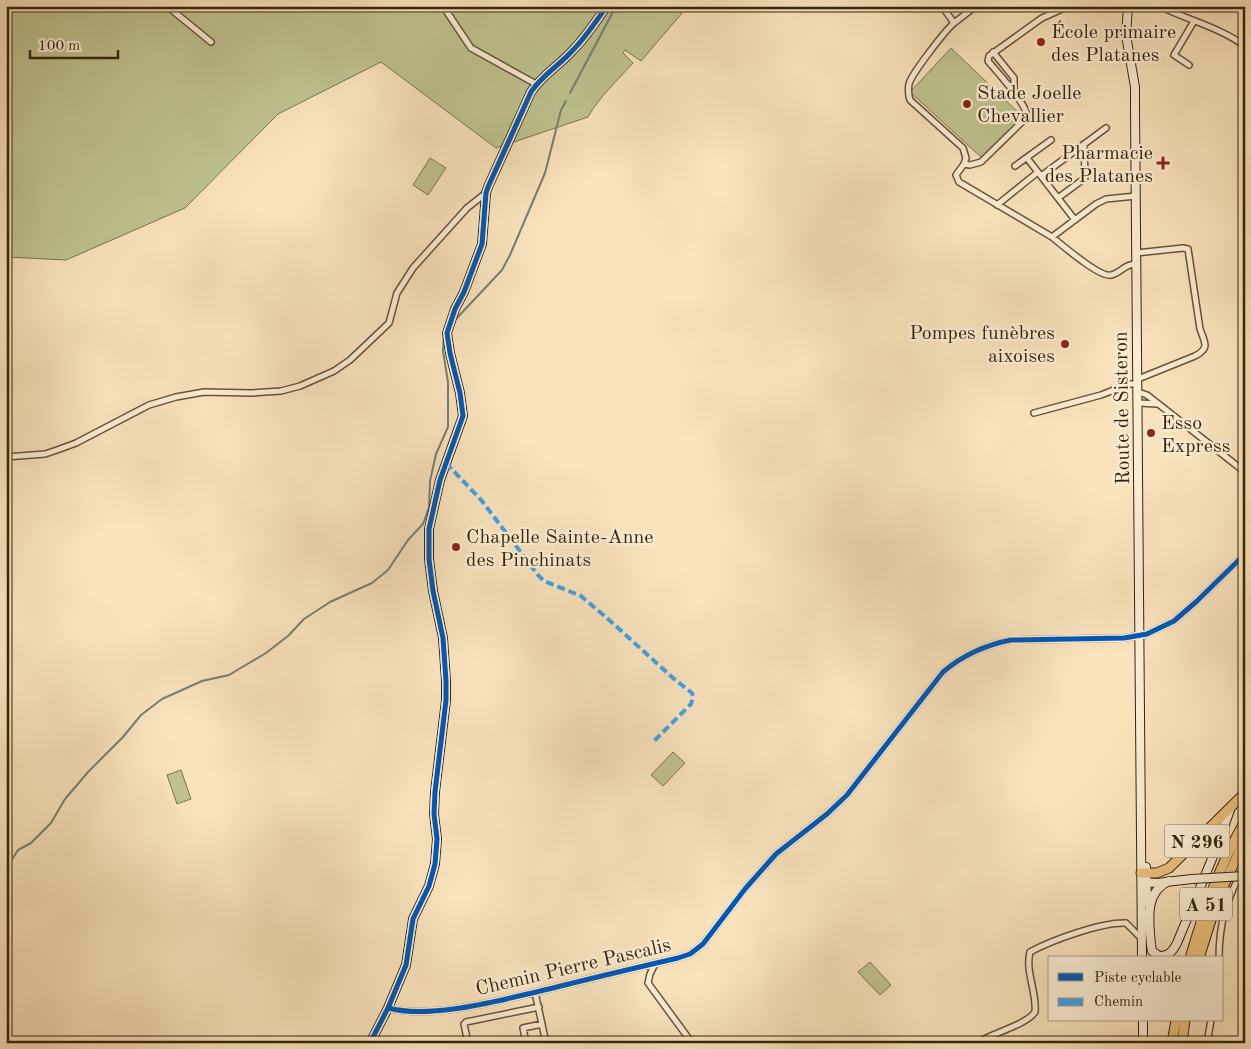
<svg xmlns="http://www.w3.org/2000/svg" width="1251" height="1049" font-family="'Old Standard TT',serif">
  <rect width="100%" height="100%" fill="#f9e3bd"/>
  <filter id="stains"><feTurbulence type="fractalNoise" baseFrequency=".004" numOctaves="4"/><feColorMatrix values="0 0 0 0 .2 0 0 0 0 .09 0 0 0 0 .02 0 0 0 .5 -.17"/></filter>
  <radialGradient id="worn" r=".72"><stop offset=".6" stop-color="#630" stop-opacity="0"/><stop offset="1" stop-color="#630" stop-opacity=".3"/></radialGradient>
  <path fill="#bfc390" stroke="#7a744e" d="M 6,6 L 688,6 L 641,61 L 625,50 L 623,53 L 633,63 C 617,81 599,97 588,117 L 496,148 L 381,62 L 278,114 L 185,208 L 66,260 L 6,257 Z
    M 951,48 L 1023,117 L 982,158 L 910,92 Z
    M 430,158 L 446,168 L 428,195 L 413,185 Z
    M 673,752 L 685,763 L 663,786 L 651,775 Z
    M 181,770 L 191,799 L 177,804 L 167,775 Z
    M 870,962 L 891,985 L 880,995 L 858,972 Z"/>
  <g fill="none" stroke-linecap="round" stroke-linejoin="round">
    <path stroke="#758073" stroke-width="2" d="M 570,93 L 616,6
      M 455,320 L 502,270 L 510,255 L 545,173 L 561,110 L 566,101
      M 6,875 L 11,861 L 18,850 L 31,843 L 51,823 L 65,799 L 89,771 L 123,737 L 141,715 L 162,699 L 202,681 L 229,675 L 266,653 L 288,636 L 304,619 L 330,602 L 372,583 L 388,570 L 408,540 L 423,524 L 429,507 L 430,481 L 436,454 L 448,427 L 448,382 L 443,351 L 444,332"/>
    <g stroke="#675438" stroke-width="8">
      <path id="street" d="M 167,6 L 211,42
        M 443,6 L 471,48 L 536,84
        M 942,6 L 954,23 C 945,31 912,73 909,84 C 908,90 908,94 910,100 L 963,148 L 966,158 L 964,164
        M 1069,6 L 1042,18 L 989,56 L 988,61 C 997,72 1028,105 1027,117 L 981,162 L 970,165 L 964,164 L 956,175 L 959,182 L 1052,237 L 1096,204 L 1106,199 L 1136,196
        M 1159,6 C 1188,20 1219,27 1245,46
        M 954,23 L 976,6
        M 993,52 L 1014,78 L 1014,91
        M 1189,65 L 1174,55 L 1194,21
        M 1027,158 L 1075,220
        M 1015,166 L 1051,140
        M 1041,176 L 1106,128
        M 1058,198 L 1085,178 L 1084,144
        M 997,205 L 1038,172
        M 1052,237 C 1062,245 1100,278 1111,275 C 1121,273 1124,264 1136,264
        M 1136,253 L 1183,248 L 1188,249 L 1200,329 C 1205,343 1210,348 1195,356 L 1138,379
        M 1138,392 L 1147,395 L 1245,472
        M 1138,403 L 1158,404
        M 1034,413 L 1101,395 L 1129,384 L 1137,384
        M 6,457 L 45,454 L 57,450 L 76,443 L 149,405 L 176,397 L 204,392 L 252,393 L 281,391 L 300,386 L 334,371 L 350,360 L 389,323 L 397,293 L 413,268 L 467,208 L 486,193
        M 1219,958 C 1219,922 1227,897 1245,866
        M 655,964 L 650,974 L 648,983 L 692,1043
        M 535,992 L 546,1043
        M 388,1008 C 432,1020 504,999 549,989 C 592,978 635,968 678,958 L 690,954 L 703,944 L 745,889 L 776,854 L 827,814 L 847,795 L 943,672 C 963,655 985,645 1011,640 L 1124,638 L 1147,634 L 1174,621 L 1197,601 L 1245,554
        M 468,1043 L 464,1024 L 466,1022 L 539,1007
        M 526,1043 L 523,1028 L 542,1024
        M 977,1043 C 992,1033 1026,1025 1035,1012 C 1037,992 1025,972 1030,952 C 1052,940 1102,922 1126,923 L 1141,938
        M 1207,1043 L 1211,1020"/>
    </g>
    <g stroke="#36250c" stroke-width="10">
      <path id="secondary" d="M 1128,6 L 1126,35 L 1135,87 L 1135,108 L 1142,958
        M 1146,867 L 1147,903
        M 1169,881 C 1144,892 1149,921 1151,945 L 1152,951 L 1159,956 C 1169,956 1173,951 1177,943 L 1214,854 L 1230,810
        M 1143,882 L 1157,883 L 1192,879
        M 1143,1020 L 1143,1043
        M 370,1043 L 388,1008 L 406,965 L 413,919 L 429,886 L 435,864 L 437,839 L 434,814 L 435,792 L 446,700 L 446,681 L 443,638 L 433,591 L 429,559 L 429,529 L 440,480 L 463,416 L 460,393 L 450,353 L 447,333 L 455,309 L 464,292 L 482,244 L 486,193 L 488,187 L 531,92 C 542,75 560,65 573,50 C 586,37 596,21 607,6"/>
    </g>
    <g stroke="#36250c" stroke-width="11">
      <path id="highway" d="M 1141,873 L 1157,873 L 1169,868 L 1245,793
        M 1190,958 C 1205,907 1219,867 1245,821
        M 1199,958 L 1218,898 L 1245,839
        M 1172,1043 L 1176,1020
        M 1182,1043 L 1185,1020"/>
    </g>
    <use href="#street" stroke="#fbedd4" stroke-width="5"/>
    <use href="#secondary" stroke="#fbedd4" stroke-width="8"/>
    <use href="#highway" stroke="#ecc27e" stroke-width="9"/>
    <g stroke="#36250c" stroke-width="10" stroke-linecap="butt">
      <path id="secondary-bridge" d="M 1192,879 L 1245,876"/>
    </g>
    <use href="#secondary-bridge" stroke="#fbedd4" stroke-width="8"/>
    <path stroke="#3fa2e9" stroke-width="4" stroke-dasharray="8 4" stroke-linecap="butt" d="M 446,463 L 482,501 L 538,575 L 544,581 L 581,596 L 607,618 L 673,678 L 692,693 L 693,697 L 691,704 L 654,741"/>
    <g stroke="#fbedd4" stroke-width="8">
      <path id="cycleway" d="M 388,1008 C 432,1020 504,999 549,989 C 592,978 635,968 678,958 L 690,954 L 703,944 L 745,889 L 776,854 L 827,814 L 847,795 L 943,672 C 963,655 985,645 1011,640 L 1124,638 L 1147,634 L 1174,621 L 1197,601 L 1245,554
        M 370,1043 L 388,1008 L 406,965 L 413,919 L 429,886 L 435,864 L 437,839 L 434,814 L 435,792 L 446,700 L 446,681 L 443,638 L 433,591 L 429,559 L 429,529 L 440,480 L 463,416 L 460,393 L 450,353 L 447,333 L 455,309 L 464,292 L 482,244 L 486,193 L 488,187 L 531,92 C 542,75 560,65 573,50 C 586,37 596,21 607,6"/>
    </g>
    <use href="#cycleway" stroke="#0057b8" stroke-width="5"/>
  </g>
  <g fill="#8f2418" stroke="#fbedd4" stroke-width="2">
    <circle cx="1041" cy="42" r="5"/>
    <circle cx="967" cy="104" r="5"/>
    <path d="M1160.5 155.5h5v5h5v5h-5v5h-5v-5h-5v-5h5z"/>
    <circle cx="1065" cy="344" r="5"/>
    <circle cx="1151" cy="433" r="5"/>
    <circle cx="456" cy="547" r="5"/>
  </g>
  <g text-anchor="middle" stroke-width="4.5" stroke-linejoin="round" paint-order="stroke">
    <g fill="#fbedd4" stroke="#716148" stroke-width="1">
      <rect x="1164.5" y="824.5" width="65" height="33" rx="4"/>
      <rect x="1180" y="887.5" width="52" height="33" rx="4"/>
    </g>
    <g font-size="19" font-weight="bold" fill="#36250c">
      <text x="1197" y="848">N 296</text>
      <text x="1206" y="911">A 51</text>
    </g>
    <g font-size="20" fill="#36250c" stroke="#fbedd4" text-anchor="start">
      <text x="1051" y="38">École primaire<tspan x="1051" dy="23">des Platanes</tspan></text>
      <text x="977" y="99">Stade Joelle<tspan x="977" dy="23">Chevallier</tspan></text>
      <text x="1153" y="159" text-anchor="end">Pharmacie<tspan x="1153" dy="23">des Platanes</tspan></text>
      <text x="1055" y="339" text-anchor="end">Pompes funèbres<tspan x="1055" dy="23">aixoises</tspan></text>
      <text x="1161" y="429">Esso<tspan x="1161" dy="23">Express</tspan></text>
      <text x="466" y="543">Chapelle Sainte-Anne<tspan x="466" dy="23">des Pinchinats</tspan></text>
    </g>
    <g font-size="20" fill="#36250c" stroke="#fbedd4">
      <text transform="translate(1121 408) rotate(-91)" y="7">Route de Sisteron</text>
      <text transform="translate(573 966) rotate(-13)" y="7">Chemin Pierre Pascalis</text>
    </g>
  </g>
  <rect width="1251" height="1049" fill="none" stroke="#f9e3bd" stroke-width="25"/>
  <rect x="8" y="8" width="1236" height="1034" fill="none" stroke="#36250c" stroke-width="2.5"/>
  <rect x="12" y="12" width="1226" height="1024" fill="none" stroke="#36250c"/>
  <rect x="1048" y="956" width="175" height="65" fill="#fbedd4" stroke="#ac9d84"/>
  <rect x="1058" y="973" width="25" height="8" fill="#0057b8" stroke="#ac9d84"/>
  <text x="1094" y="982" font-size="15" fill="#36250c">Piste cyclable</text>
  <rect x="1058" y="998" width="25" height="8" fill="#3fa2e9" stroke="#ac9d84"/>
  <text x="1094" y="1006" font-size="15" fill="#36250c">Chemin</text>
  <path d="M30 50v8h88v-8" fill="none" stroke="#36250c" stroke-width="2.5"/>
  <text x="38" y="50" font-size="15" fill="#36250c" stroke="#fbedd4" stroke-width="4" paint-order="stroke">100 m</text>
  <rect width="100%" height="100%" filter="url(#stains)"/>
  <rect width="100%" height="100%" fill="url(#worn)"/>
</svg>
